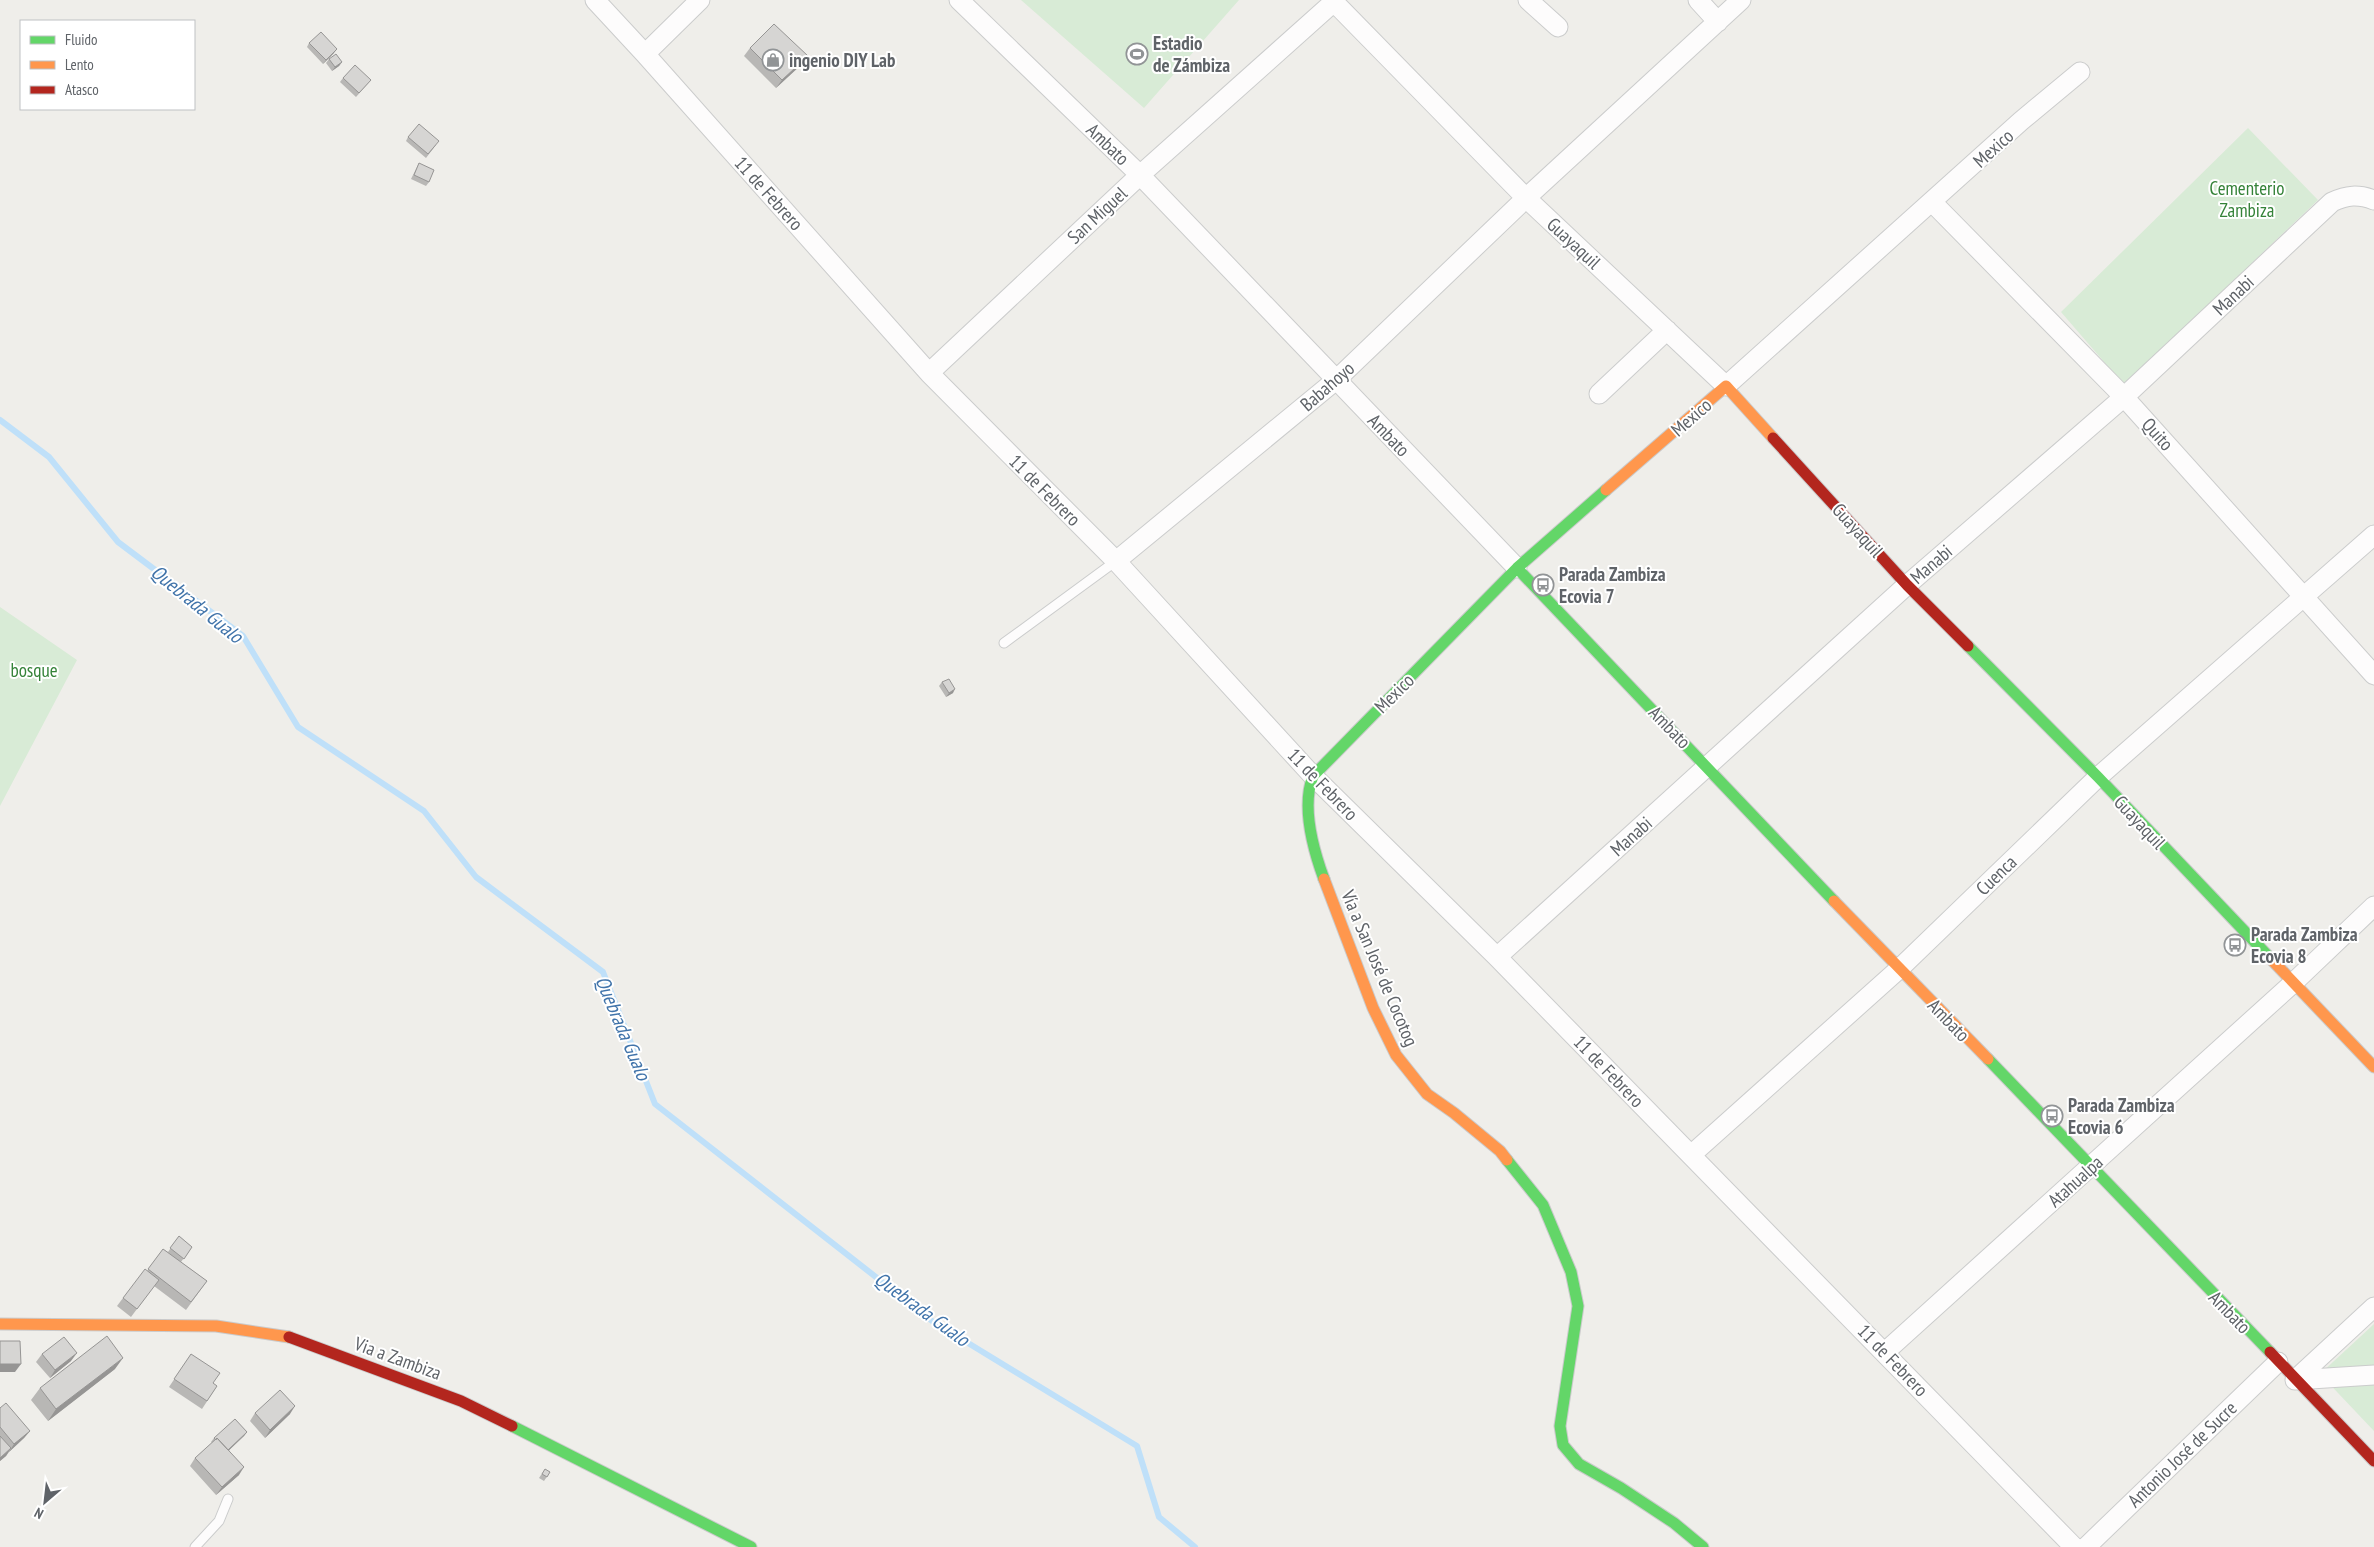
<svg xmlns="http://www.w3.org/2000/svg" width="2374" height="1547" font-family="'PT Sans Narrow',sans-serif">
  <rect width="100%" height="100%" fill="#efeeea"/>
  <path fill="#d8ebd6" d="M 1021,0 L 1239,0 L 1144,108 Z
    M 2248,128 L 2318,200 L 2124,385 L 2061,312 Z
    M 0,607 L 77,660 L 0,806 Z
    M 2374,1324 L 2374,1431 L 2320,1374 Z"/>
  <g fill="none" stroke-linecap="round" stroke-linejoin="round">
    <path stroke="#bfe0f9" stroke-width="6" d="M 0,420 L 49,457 L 118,542 L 243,636 L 298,727 L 424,811 L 476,877 L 603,972 L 655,1104 L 932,1321 L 1137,1446 L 1159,1517 L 1195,1547"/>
    <g stroke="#cbcccc" stroke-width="11">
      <path id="lane" d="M 1004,643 L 1116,561
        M 195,1547 L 219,1521 L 228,1499"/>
    </g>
    <g stroke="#cbcccc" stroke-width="21">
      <path id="street" d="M 595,0 L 645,54 L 929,373 L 1116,561 L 1313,776 L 1497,957 L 2074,1547
        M 959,0 L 1140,175 L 1517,568
        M 1528,0 L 1558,27
        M 1698,0 L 1718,22
        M 1334,2 L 1526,198 L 1726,386 L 2021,121 L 2080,72
        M 645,54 L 700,0
        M 1932,202 L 2124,397 L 2374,675
        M 929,373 L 1140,175 L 1336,0
        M 1599,394 L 1667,330
        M 1116,561 L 1336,380 L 1526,198 L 1741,0
        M 1497,957 L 1907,585 L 2124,397 L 2332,202 C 2347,195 2358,194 2374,200
        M 1691,1155 L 1899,969 L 2098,777 L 2374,535
        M 1885,1352 L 2292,984 L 2374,906
        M 2295,1380 L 2374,1307
        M 2295,1380 L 2374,1375
        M 2086,1547 L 2278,1362"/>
    </g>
    <g stroke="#cacacb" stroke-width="13">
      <path id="fast" d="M 1517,568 L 1834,901
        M 1968,646 L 2098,777 L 2270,958
        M 1324,879 C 1313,849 1301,807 1313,776 L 1517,568 L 1606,490
        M 1988,1059 L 2270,1352
        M 1507,1160 L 1543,1205 L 1571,1272 L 1578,1306 L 1560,1426 L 1563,1445 L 1579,1464 L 1621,1488 L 1674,1523 L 1703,1547
        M 512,1426 L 751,1547"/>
    </g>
    <g stroke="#cacacb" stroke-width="13">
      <path id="slow" d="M 1606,490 L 1726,386 L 1773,438
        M 1324,879 L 1373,1008 L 1396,1055 L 1427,1094 L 1454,1113 L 1500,1151 L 1507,1160
        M 1834,901 L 1988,1059
        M 2270,958 L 2374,1067
        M 0,1324 L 216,1326 L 289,1337"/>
    </g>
    <g stroke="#cacacb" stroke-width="13">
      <path id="jam" d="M 1773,438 L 1907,585 L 1968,646
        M 289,1337 L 461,1401 L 512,1426
        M 2270,1352 L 2374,1461"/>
    </g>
    <use href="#lane" stroke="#fdfcfc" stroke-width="9"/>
    <use href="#street" stroke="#fdfcfc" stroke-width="19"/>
    <use href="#fast" stroke="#63d668" stroke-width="11"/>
    <use href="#slow" stroke="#ff974d" stroke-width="11"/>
    <use href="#jam" stroke="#b3261e" stroke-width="11"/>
  </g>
  <path fill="#b8b7b5" d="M 309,43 L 334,53 L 323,64 L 307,47 Z
    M 750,48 L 808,56 L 802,64 L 776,88 L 744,56 Z
    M 329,59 L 342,62 L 339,66 L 332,71 L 326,63 Z
    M 343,78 L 371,80 L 356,97 L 340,82 Z
    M 408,137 L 436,145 L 426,158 L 406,141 Z
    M 419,163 L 429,182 L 426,186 L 411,179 Z
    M 942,682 L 953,693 L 946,697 L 939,686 Z
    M 179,1236 L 192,1247 L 181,1262 L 207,1281 L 186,1310 L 154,1286 L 131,1317 L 117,1306 L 123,1298 L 147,1271 L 163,1249 L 168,1252 Z
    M 42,1354 L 71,1361 L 50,1378 L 36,1362 Z
    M 191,1354 L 213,1383 L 217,1386 L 202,1409 L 169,1387 Z
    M 115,1369 L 48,1421 L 31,1400 L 40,1388 Z
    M 0,1408 L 30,1431 L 24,1438 L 9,1452 L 6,1456 L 0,1461 Z
    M 255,1413 L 290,1414 L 265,1438 L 250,1421 Z
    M 247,1432 L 244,1436 L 229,1450 L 239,1475 L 216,1495 L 190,1466 L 195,1458 L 212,1443 L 211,1442 L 214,1438 Z
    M 545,1469 L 550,1472 L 544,1481 L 539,1478 Z"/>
  <path fill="#969594" d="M 337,49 L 334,53 L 323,64 L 326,60 Z
    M 808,56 L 802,64 L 776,88 L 782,80 Z
    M 342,62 L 339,66 L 332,71 L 335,67 Z
    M 955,689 L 953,693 L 946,697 L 949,693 Z
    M 77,1353 L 71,1361 L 50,1378 L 55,1370 Z
    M 123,1358 L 115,1369 L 48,1421 L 56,1409 Z
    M 0,1364 L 21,1364 L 15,1372 L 0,1372 Z
    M 295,1406 L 290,1414 L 265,1438 L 270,1430 Z
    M 30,1431 L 24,1438 L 9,1452 L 14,1444 Z
    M 247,1432 L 244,1436 L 224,1455 L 227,1451 Z
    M 11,1448 L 6,1456 L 0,1461 L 0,1458 Z
    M 244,1467 L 239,1475 L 216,1495 L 222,1487 Z"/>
  <path fill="#d6d5d3" stroke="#969594" d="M 774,24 L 808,56 L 782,80 L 750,48 Z
    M 321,32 L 337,49 L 326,60 L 309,43 Z
    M 336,54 L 342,62 L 335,67 L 329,59 Z
    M 355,65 L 371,80 L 359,93 L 343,78 Z
    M 419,124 L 439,141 L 428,154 L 408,137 Z
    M 419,163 L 434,170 L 429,182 L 414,175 Z
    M 949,679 L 955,689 L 949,693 L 942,682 Z
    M 179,1236 L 192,1247 L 184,1259 L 170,1248 Z
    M 163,1249 L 207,1281 L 191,1302 L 148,1269 Z
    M 145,1269 L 159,1280 L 137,1309 L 123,1298 Z
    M 107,1336 L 123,1358 L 56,1409 L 40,1388 Z
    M 64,1337 L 77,1353 L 55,1370 L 42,1354 Z
    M 0,1341 L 20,1341 L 21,1364 L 0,1364 Z
    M 191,1354 L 220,1373 L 213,1383 L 217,1386 L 207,1401 L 174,1379 Z
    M 280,1390 L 295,1406 L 270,1430 L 255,1413 Z
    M 6,1403 L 30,1431 L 14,1444 L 0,1427 L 0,1408 Z
    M 235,1419 L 247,1432 L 228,1450 L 217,1438 L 216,1440 L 214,1438 Z
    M 0,1436 L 11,1448 L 0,1458 Z
    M 217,1438 L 244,1467 L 222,1487 L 195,1458 Z
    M 545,1469 L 550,1472 L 547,1477 L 542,1474 Z"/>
  <defs>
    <g id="stadium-ring" transform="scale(1.125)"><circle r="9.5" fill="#fff" stroke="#919496" stroke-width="1.5"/><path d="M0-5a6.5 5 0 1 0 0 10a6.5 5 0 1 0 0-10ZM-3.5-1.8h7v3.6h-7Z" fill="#919496"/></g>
    <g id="shop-ring" transform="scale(1.125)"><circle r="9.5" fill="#fff" stroke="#919496" stroke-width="1.5"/><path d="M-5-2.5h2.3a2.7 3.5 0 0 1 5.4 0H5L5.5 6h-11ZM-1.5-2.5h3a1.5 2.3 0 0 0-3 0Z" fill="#919496"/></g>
    <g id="bus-ring" transform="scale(1.125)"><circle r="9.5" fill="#fff" stroke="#919496" stroke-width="1.5"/><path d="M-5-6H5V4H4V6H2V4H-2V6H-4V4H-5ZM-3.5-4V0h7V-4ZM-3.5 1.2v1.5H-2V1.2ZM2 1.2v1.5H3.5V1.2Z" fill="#919496"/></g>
  </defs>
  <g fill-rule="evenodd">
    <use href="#stadium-ring" x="1137" y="54"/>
    <use href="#shop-ring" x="773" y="60"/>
    <use href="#bus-ring" x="1543" y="585"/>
    <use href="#bus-ring" x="2235" y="945"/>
    <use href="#bus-ring" x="2052" y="1116"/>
  </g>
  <g text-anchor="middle" stroke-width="4" stroke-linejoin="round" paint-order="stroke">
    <g font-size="19" font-weight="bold" fill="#5f6368" stroke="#fff" text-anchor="start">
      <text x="1153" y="50">Estadio<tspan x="1153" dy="22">de Zámbiza</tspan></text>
      <text x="789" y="67">ingenio DIY Lab</text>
      <text x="1559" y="581">Parada Zambiza<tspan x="1559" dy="22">Ecovia 7</tspan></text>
      <text x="2251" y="941">Parada Zambiza<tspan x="2251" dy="22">Ecovia 8</tspan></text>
      <text x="2068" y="1112">Parada Zambiza<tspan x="2068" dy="22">Ecovia 6</tspan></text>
    </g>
    <g font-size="19" fill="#5f6368" stroke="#fff">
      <text transform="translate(1108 144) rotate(44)" y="7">Ambato</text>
      <text transform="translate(1993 148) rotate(-42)" y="7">Mexico</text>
      <text transform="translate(769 193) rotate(48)" y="7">11 de Febrero</text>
      <text transform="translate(1097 215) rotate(-43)" y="7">San Miguel</text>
      <text transform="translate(1574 243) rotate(43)" y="7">Guayaquil</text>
      <text transform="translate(2233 295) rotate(-43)" y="7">Manabi</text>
      <text transform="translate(1327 386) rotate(-41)" y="7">Babahoyo</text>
      <text transform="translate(1691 417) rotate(-41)" y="7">Mexico</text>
      <text transform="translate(2158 434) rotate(48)" y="7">Quito</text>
      <text transform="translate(1389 435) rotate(46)" y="7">Ambato</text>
      <text transform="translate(1045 490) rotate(45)" y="7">11 de Febrero</text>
      <text transform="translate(1858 530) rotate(48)" y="7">Guayaquil</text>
      <text transform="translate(1931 564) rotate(-41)" y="7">Manabi</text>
      <text transform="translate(1394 693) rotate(-45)" y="7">Mexico</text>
      <text transform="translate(1670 727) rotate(46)" y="7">Ambato</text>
      <text transform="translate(1323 784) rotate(46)" y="7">11 de Febrero</text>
      <text transform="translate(2140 822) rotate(47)" y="7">Guayaquil</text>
      <text transform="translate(1631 836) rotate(-42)" y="7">Manabi</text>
      <text transform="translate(1996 875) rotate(-44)" y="7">Cuenca</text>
      <text transform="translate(1380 968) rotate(67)" y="7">Vía a San José de Cocotog</text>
      <text transform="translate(1949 1020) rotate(46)" y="7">Ambato</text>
      <text transform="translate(1609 1071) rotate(46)" y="7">11 de Febrero</text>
      <text transform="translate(2075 1181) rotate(-42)" y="7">Atahualpa</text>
      <text transform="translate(2230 1312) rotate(46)" y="7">Ambato</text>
      <text transform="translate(398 1358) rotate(20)" y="7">Via a Zambiza</text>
      <text transform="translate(1893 1360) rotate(46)" y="7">11 de Febrero</text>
      <text transform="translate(2182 1454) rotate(-44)" y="7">Antonio José de Sucre</text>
    </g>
    <g font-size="19" fill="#348238" stroke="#fff">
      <text x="2247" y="195">Cementerio<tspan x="2247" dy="22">Zambiza</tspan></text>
      <text x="34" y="677">bosque</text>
    </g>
    <g font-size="20" font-style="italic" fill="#4174aa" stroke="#fff">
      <text transform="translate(197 604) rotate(39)" y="7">Quebrada Gualo</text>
      <text transform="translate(623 1028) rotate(67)" y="7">Quebrada Gualo</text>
      <text transform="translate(922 1309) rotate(36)" y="7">Quebrada Gualo</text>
    </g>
  </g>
  <rect x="20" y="20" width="175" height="90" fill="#ffffff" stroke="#bfc1c3"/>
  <rect x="30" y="36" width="25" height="8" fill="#63d668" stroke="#bfc1c3"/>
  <text x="65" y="45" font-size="15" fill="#5f6368">Fluido</text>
  <rect x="30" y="61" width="25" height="8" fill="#ff974d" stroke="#bfc1c3"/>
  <text x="65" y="70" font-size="15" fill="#5f6368">Lento</text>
  <rect x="30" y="86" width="25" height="8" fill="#b3261e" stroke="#bfc1c3"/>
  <text x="65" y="95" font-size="15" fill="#5f6368">Atasco</text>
  <g transform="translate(45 1502) rotate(208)" stroke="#ffffff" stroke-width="4" paint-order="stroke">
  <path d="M0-4L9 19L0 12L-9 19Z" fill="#5f6368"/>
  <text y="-8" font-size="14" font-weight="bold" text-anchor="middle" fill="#5f6368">N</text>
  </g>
</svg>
